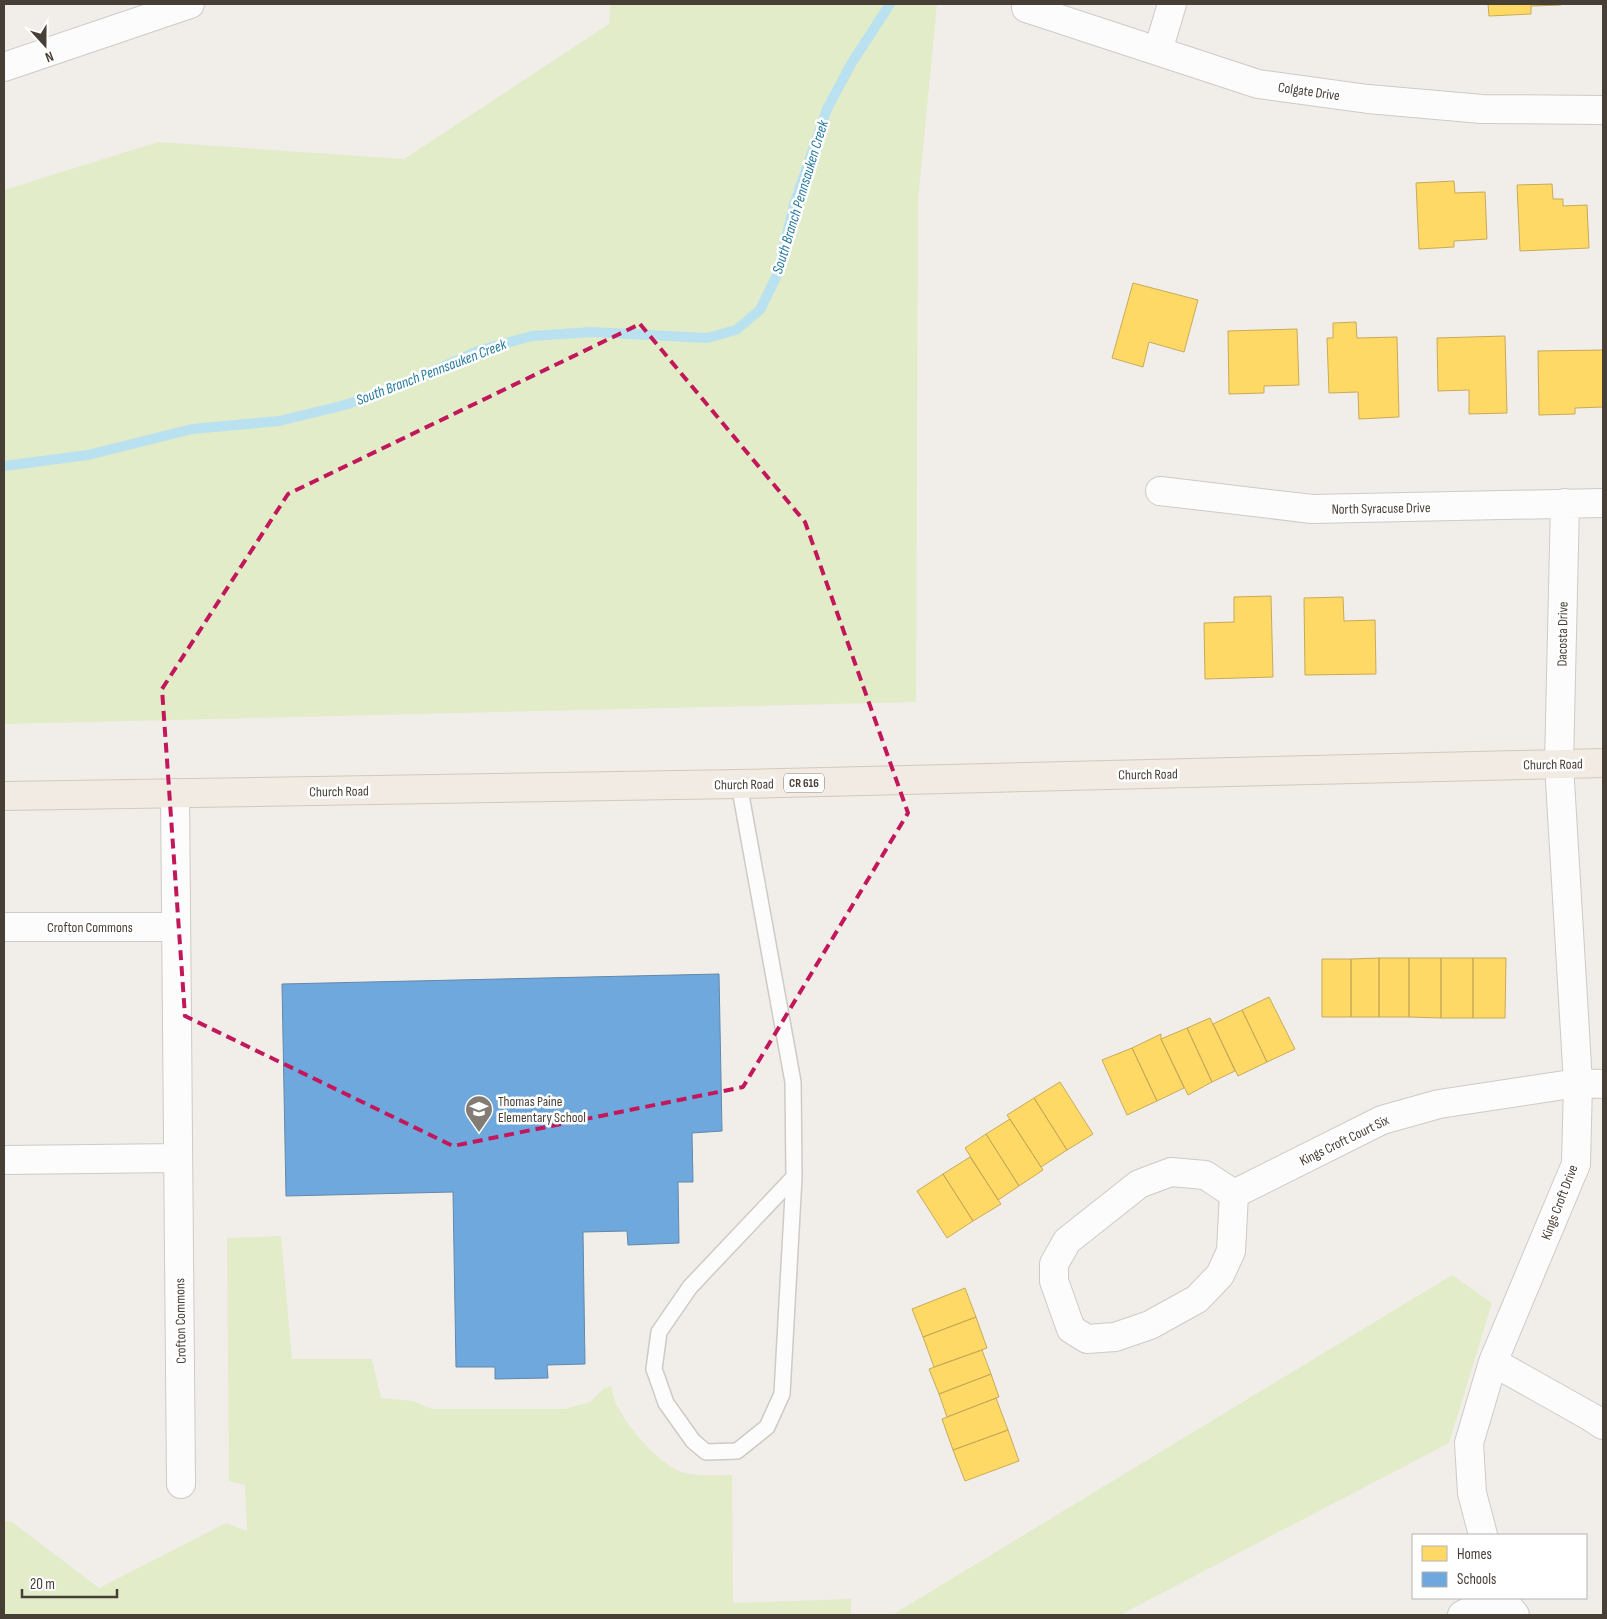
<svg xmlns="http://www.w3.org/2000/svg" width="1607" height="1619" font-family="'Sofia Sans Condensed',sans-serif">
  <rect width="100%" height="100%" fill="#f1eeea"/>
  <path fill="#e2ecc9" d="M 610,4 L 937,4 L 918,201 L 916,702 L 4,724 L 4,190 L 158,142 L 404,159 L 609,24 Z
    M 281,1236 L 292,1359 L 372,1359 L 381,1398 L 413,1401 L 432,1409 L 565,1409 L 590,1402 L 603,1389 L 611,1386 C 613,1395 615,1403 620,1411 C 631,1431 658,1462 679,1471 C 693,1477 717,1475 732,1475 L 733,1603 L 851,1599 L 851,1615 L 4,1615 L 4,1521 L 12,1522 L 99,1588 L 226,1523 L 247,1531 L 245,1485 L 229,1481 L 227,1238 Z
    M 1452,1275 L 1492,1303 L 1449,1443 L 1120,1615 L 892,1615 Z"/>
  <path fill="#ffd966" stroke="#c8aa58" d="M 1488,4 L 1561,4 L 1561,5 L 1531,6 L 1531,14 L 1489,16 Z
    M 1454,181 L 1455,193 L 1485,192 L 1487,239 L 1454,241 L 1454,247 L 1419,249 L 1416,183 Z
    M 1552,184 L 1553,199 L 1563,199 L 1563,206 L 1587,205 L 1589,248 L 1520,251 L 1517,185 Z
    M 1133,283 L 1198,300 L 1184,352 L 1149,342 L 1143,367 L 1112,358 Z
    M 1356,322 L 1357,338 L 1397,337 L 1399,417 L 1359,419 L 1358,392 L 1329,393 L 1327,338 L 1333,338 L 1333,323 Z
    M 1297,329 L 1299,385 L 1264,386 L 1264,393 L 1229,394 L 1228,331 Z
    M 1505,336 L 1507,413 L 1469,414 L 1469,390 L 1438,391 L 1437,338 Z
    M 1603,350 L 1603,407 L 1575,408 L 1575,414 L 1539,415 L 1538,351 Z
    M 1271,596 L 1273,677 L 1205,679 L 1204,623 L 1234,622 L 1234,597 Z
    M 1343,597 L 1344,621 L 1375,620 L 1376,674 L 1305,675 L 1304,598 Z
    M 1379,958 L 1409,958 L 1409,1017 L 1379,1017 Z
    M 1379,958 L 1379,1017 L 1351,1017 L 1351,959 Z
    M 1409,958 L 1441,958 L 1441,1018 L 1409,1017 Z
    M 1441,958 L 1473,958 L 1473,1018 L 1441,1018 Z
    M 1473,958 L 1506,958 L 1505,1018 L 1473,1018 Z
    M 1322,959 L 1351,959 L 1351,1017 L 1322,1017 Z
    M 1269,997 L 1295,1049 L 1267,1062 L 1242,1010 Z
    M 1242,1010 L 1267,1062 L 1238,1076 L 1213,1024 Z
    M 1210,1018 L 1235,1071 L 1212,1082 L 1187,1028 Z
    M 1187,1028 L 1212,1082 L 1188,1095 L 1161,1039 Z
    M 1161,1034 L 1161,1039 L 1184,1088 L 1157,1101 L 1132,1048 Z
    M 1132,1048 L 1157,1101 L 1127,1115 L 1102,1060 Z
    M 1060,1082 L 1093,1134 L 1067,1150 L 1034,1098 Z
    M 1034,1098 L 1067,1150 L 1041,1167 L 1007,1115 Z
    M 1010,1119 L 1043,1170 L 1019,1186 L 986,1134 Z
    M 986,1134 L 1019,1186 L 998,1200 L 965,1148 Z
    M 970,1157 L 1001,1204 L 973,1221 L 943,1174 Z
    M 943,1174 L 973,1221 L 947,1238 L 917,1191 Z
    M 965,1288 L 976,1317 L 923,1337 L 912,1309 Z
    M 976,1317 L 987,1348 L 934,1367 L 923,1337 Z
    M 982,1350 L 991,1374 L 939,1394 L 929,1369 Z
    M 991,1374 L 999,1397 L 947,1417 L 939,1394 Z
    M 996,1398 L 1008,1430 L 953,1450 L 942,1419 Z
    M 1008,1430 L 1019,1461 L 965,1481 L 953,1450 Z"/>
  <path fill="#6fa8dc" stroke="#6388aa" d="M 719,974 L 722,1131 L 692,1133 L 693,1182 L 678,1182 L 679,1243 L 628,1245 L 627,1231 L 583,1232 L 585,1364 L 547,1365 L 548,1378 L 495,1379 L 495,1367 L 456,1367 L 453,1192 L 286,1196 L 282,984 Z"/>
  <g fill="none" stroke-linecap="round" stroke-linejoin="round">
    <path stroke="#b9e1f0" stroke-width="10" d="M 4,466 L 88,455 L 192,429 L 279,421 L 341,406 L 376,395 L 411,381 L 480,350 L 532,336 L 591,332 L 707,338 L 736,330 L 760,310 L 777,275 L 794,205 L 827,109 L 851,64 L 890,4"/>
    <g stroke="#cecac6" stroke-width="18">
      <path id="service" d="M 739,784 L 793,1082 L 794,1177
        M 794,1177 L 782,1394 L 767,1427 L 737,1451 L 706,1452 L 693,1441 L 666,1403 L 654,1369 L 659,1332 L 690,1287 Z"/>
    </g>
    <g stroke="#cecac6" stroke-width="30">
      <path id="minor" d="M 1026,8 L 1258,84 L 1368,99 L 1482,109 L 1603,110
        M 1158,51 L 1172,4
        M 4,67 L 190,4
        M 1160,491 L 1312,509 L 1603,503
        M 175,793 L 181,1484
        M 4,927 L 176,927
        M 4,1160 L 178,1158
        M 1234,1194 L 1231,1251 L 1220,1275 L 1197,1299 L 1150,1325 L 1115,1337 L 1087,1339 L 1071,1329 L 1054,1281 L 1054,1264 L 1067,1241 L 1139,1184 L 1171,1172 L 1205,1175 L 1234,1194 L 1382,1120 L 1439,1104 L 1578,1083 L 1603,1084
        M 1493,1362 L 1591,1417 L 1603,1425
        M 1483,1535 L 1472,1493 L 1469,1443 L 1493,1362 L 1576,1164 L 1578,1083 L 1559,764 L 1565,503
        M 1501,1598 L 1515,1615
        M 1462,1615 L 1494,1598"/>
    </g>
    <g stroke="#d4c8b7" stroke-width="30">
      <path id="primary" d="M 4,796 L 739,784 L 1603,763"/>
    </g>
    <use href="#service" stroke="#fdfcfc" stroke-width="15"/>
    <use href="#minor" stroke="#fdfcfc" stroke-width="28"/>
    <use href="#primary" stroke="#f1ebe4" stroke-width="28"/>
  </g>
  <path fill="none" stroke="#c2185b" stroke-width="4" stroke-dasharray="10 6" stroke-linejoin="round" d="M 640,324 L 805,522 L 908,813 L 743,1087 L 453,1146 L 185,1016 L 162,689 L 288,494 Z"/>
  <defs>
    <g id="school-pin" transform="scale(1.4375)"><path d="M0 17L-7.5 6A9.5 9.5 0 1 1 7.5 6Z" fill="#827c75" stroke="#fff"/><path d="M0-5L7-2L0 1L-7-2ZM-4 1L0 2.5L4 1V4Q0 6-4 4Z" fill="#fff"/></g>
  </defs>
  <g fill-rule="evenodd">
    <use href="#school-pin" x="479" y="1109"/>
  </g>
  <g text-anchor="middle" stroke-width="5" stroke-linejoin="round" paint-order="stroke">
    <rect fill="#fff" stroke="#7e7872" stroke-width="1" x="784" y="773.5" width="40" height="19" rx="4"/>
    <g font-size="12" font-weight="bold" fill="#473e36">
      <text x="804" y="787">CR 616</text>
    </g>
    <g font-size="14" fill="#473e36" stroke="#fff">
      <text transform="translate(1309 91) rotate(8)" y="5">Colgate Drive</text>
      <text transform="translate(1381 508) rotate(-1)" y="5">North Syracuse Drive</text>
      <text transform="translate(1562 634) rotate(-89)" y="5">Dacosta Drive</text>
      <text transform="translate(1553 764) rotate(-1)" y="5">Church Road</text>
      <text transform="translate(1148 774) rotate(-1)" y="5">Church Road</text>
      <text transform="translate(744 784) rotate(-1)" y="5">Church Road</text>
      <text transform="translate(339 791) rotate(-1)" y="5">Church Road</text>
      <text x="90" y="932">Crofton Commons</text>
      <text transform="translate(1344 1140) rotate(-26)" y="5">Kings Croft Court Six</text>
      <text transform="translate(1559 1202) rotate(-69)" y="5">Kings Croft Drive</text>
      <text transform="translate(180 1321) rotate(-91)" y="5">Crofton Commons</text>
    </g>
    <g font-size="14" fill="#473e36" stroke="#fff" text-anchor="start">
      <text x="498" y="1106">Thomas Paine<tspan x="498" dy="16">Elementary School</tspan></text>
    </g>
    <g font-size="15" font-style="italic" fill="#277a9e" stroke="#fff">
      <text transform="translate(800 197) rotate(-73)" y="5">South Branch Pennsauken Creek</text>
      <text transform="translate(431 372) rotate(-21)" y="5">South Branch Pennsauken Creek</text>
    </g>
  </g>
  <rect width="1607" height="1619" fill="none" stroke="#473e36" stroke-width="10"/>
  <rect x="1412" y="1534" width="175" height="65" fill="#ffffff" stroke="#b5b2af"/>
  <rect x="1422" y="1546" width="25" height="15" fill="#ffd966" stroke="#b5b2af"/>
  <text x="1457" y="1559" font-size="15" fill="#473e36">Homes</text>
  <rect x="1422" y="1572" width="25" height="15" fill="#6fa8dc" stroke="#b5b2af"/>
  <text x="1457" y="1584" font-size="15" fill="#473e36">Schools</text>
  <g transform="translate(45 45) rotate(159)" stroke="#ffffff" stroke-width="4" paint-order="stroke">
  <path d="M0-4L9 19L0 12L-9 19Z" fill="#473e36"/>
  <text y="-8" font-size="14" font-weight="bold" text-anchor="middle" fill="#473e36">N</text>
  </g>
  <path d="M22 1589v8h95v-8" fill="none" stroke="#473e36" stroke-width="2.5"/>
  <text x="30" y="1589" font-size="15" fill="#473e36" stroke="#ffffff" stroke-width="4" paint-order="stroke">20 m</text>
</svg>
